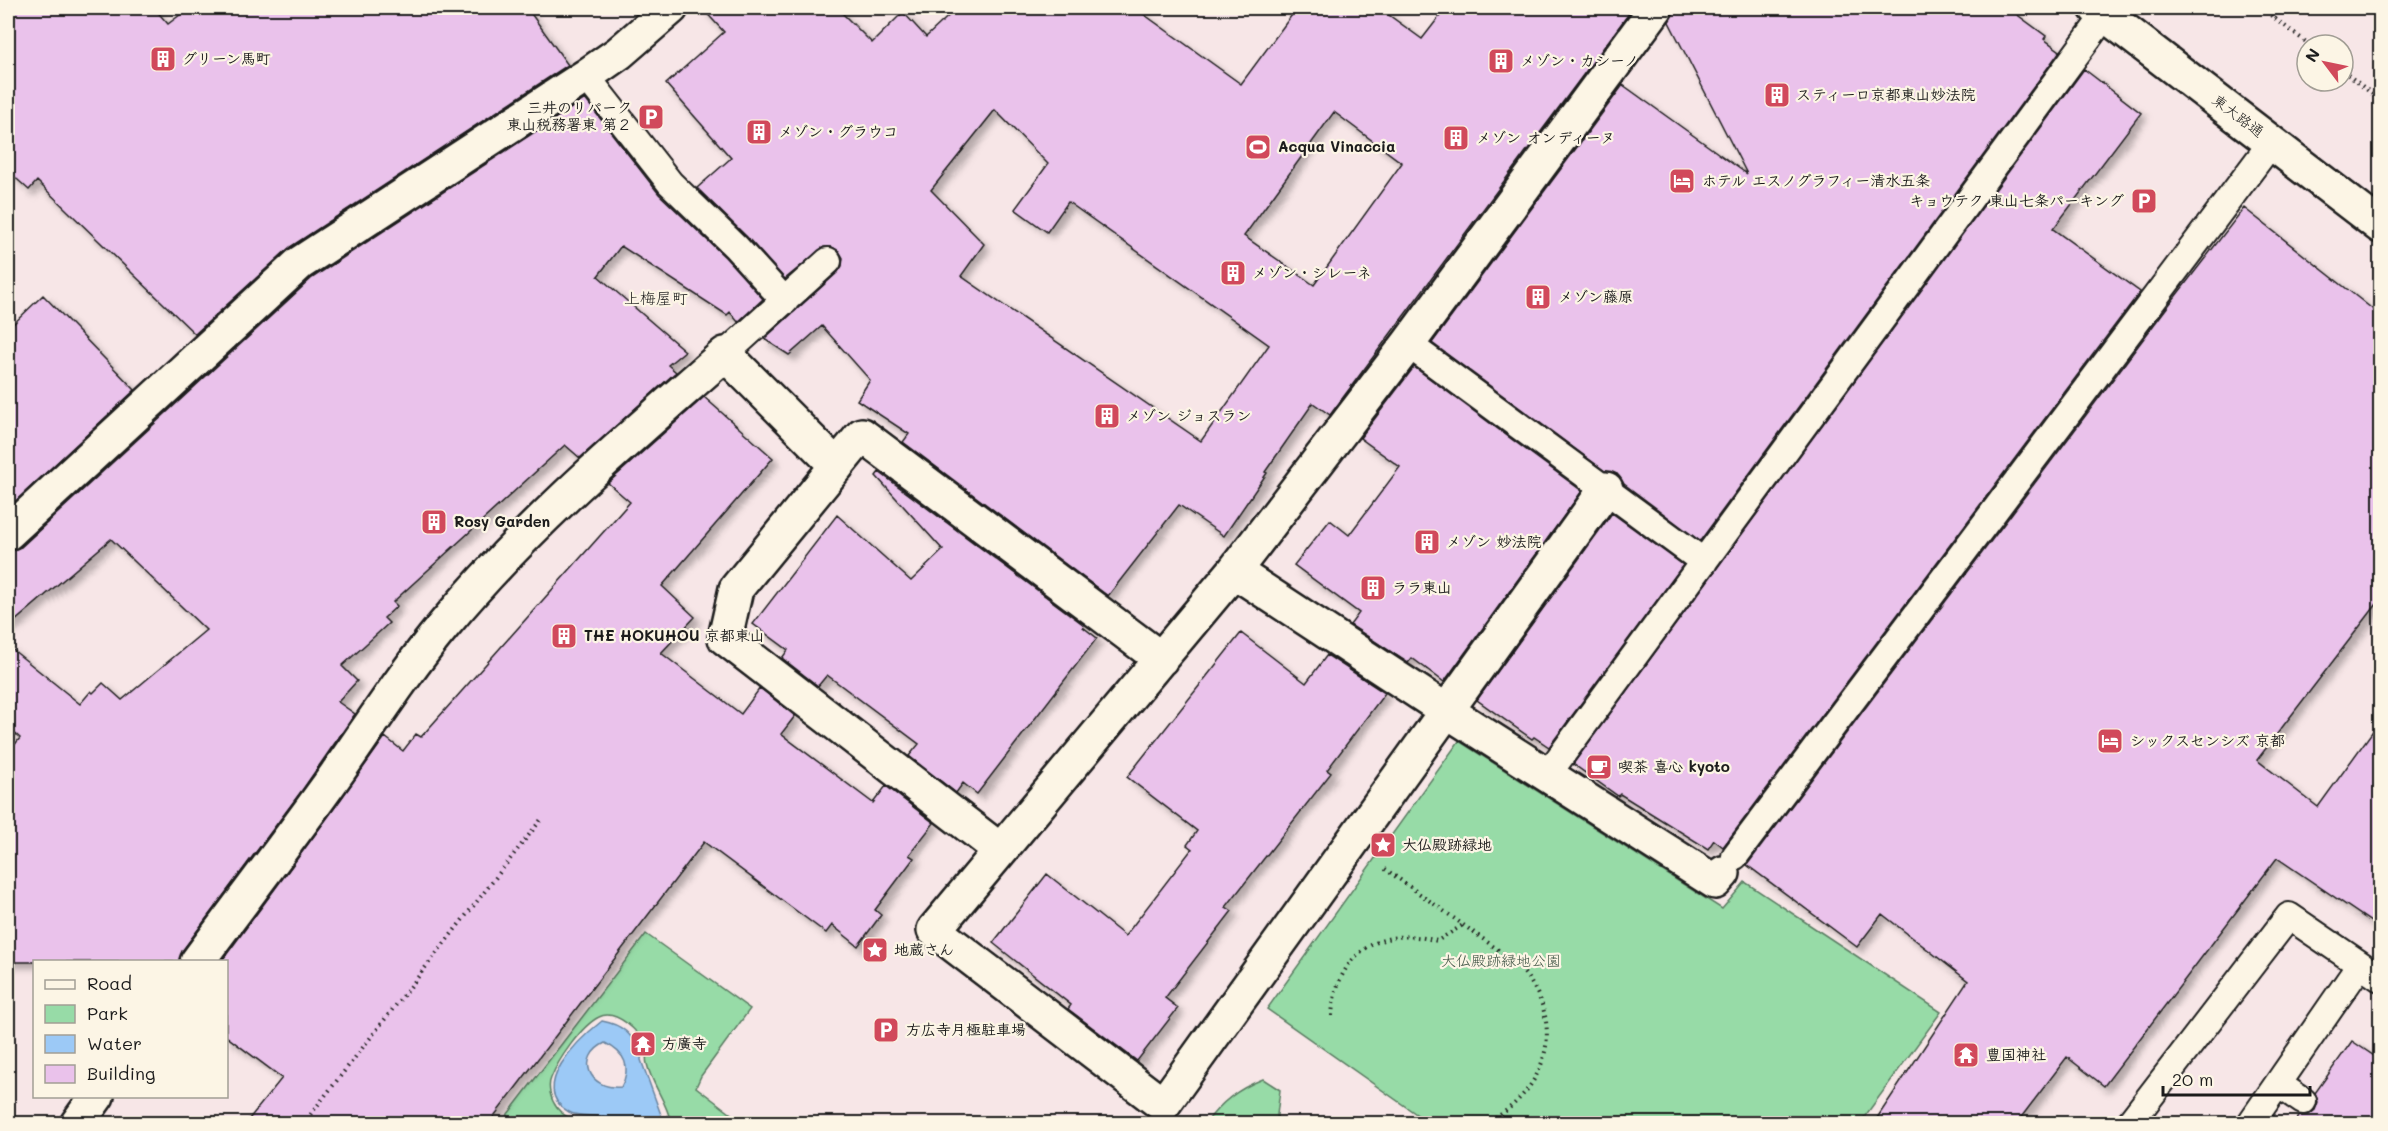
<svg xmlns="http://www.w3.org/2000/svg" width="2388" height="1131" font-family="Mali,'Klee One',sans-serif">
  <defs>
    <filter id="shadow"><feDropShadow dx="5.5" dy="5.5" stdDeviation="3" flood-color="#0004"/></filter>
  </defs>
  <rect width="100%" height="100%" fill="#f7e6e7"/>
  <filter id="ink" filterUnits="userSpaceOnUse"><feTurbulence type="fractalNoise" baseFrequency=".0167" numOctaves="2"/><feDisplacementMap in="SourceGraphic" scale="12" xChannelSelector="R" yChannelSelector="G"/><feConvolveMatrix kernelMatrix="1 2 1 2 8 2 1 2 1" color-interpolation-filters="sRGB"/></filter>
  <g filter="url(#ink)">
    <path fill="#97dba7" stroke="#5a7c62" stroke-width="1.5" d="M 1459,741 L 1722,909 L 1745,882 L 1941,1012 L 1860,1123 L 1429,1123 L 1267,1009 Z
      M 646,934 L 750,1009 L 701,1076 L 696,1087 L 743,1123 L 671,1123 C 667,1102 652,1085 647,1064 C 645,1058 648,1051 646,1046 C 639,1032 616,1008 599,1017 C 581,1026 558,1060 551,1078 C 547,1087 551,1100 557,1108 C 572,1126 584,1116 597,1123 L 501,1123 Z
      M 1263,1079 L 1280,1090 L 1277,1115 L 1278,1123 L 1206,1123 C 1221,1102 1238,1089 1263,1079 Z"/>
    <path fill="#9cc9f6" stroke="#69849f" stroke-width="1.5" fill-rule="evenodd" d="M 602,1021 C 624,1025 630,1034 642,1052 L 641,1060 L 664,1123 C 652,1124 640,1124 627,1124 C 619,1123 610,1118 601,1117 C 592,1115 577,1117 569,1112 C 527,1088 579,1039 602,1021 ZM 605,1043 C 625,1053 632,1067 621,1087 C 588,1090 576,1057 605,1043 Z"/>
    <path fill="#eac2eb" stroke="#1c1c1c" stroke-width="1.5" fill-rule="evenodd" filter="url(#shadow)" d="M 8,8 L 154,8 L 168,24 L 189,8 L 527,8 L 568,65 L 290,247 L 195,334 L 37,181 L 29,190 L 8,171 Z
      M 702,8 L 837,8 L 872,43 L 903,12 L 926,37 L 957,8 L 1135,8 L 1241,84 L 1297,8 L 1379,8 L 1422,39 L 1446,8 L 1633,8 L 1330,415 L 1313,403 L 1265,472 L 1267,473 L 1224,536 L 1179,505 L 1108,596 L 903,442 L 909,434 L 857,400 L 870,380 L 822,326 L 789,355 L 764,339 L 838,272 L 842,266 L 843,258 L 839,251 L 832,247 L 824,247 L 785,279 L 747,237 L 697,188 L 731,158 L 666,84 L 724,32 ZM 995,110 L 1048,164 L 1015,209 L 1047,232 L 1068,202 L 1269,345 L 1201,441 L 961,276 L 984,244 L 931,190 ZM 1334,112 L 1402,163 L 1314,285 L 1244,236 Z
      M 1674,8 L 2008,8 L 2046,36 L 2044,39 L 2060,51 L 1700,541 L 1624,484 L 1617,474 L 1605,471 L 1432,343 L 1623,85 L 1747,174 L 1669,22 Z
      M 2084,69 L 2141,113 L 2053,229 L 2140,292 L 1723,847 L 1714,840 L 1708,849 L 1620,794 L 1618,796 L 1573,764 Z
      M 585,99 L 659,194 L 725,257 L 763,299 L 738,322 L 730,312 L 727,315 L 621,246 L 598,276 L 685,351 L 668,365 L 676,372 L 580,458 L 565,445 L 393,602 L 397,606 L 384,618 L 389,623 L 342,666 L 357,681 L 338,702 L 355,714 L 303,789 L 182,951 L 179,962 L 8,962 L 8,753 L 20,738 L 8,727 L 8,646 L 80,704 L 91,691 L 93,693 L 103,683 L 122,700 L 206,630 L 111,539 L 8,627 L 8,551 L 21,547 L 312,278 Z
      M 2244,208 L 2380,315 L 2380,600 L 2257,760 L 2318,807 L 2380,721 L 2380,928 L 2277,858 L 2104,1086 L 2067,1057 L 2016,1124 L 1873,1124 L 1968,981 L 1882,914 L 1857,947 L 1747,865 L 2165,310 Z
      M 43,295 L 135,390 L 8,508 L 8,329 Z
      M 1414,367 L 1582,491 L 1444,682 L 1412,658 L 1408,663 L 1350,625 L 1359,613 L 1294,565 L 1330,520 L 1349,535 L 1400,467 L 1360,438 Z
      M 704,397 L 773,458 L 662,586 L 695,617 L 661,653 L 741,714 L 760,688 L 795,716 L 781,734 L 873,803 L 886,786 L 934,823 L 909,855 L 914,858 L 875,910 L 881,915 L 858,946 L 832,925 L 826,933 L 704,842 L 488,1124 L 245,1124 L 282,1078 L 226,1036 L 226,962 L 221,962 L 333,810 L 385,737 L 403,751 L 416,734 L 421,737 L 630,502 L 608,483 Z
      M 879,472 L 1084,625 L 1083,627 L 1097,638 L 977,794 L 963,783 L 956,793 L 909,756 L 919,744 L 827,675 L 818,686 L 782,658 L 788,650 L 753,624 L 837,515 L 911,581 L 943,550 L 876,476 Z
      M 1612,513 L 1683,565 L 1549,747 L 1534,737 L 1532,739 L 1477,700 Z
      M 1241,633 L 1306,683 L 1327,655 L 1385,693 L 1327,770 L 1331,773 L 1226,907 L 1232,911 L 1165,998 L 1178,1008 L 1137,1061 L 1068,1009 L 1071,1005 L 993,943 L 1047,874 L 1125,936 L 1192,849 L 1187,845 L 1197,831 L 1127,777 Z
      M 2352,1041 L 2380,1060 L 2380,1124 L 2294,1124 L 2300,1115 L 2309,1115 L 2315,1110 L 2318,1102 L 2315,1093 Z"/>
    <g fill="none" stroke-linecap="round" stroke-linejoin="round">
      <g stroke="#1c1c1c" stroke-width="30">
        <path id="service" d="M 586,76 L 670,183 L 736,247 L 785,301
          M 1408,344 L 1704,562
          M 725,354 L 828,261
          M 1547,775 L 2105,15
          M 1735,856 L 2272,142
          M 2278,1084 L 2303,1101
          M 2129,1124 L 2289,916 L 2380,978
          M 2250,1124 L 2360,965"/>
      </g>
      <g stroke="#1c1c1c" stroke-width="38">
        <path id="minor" d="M 1606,489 L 1163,1105 L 934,930 L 1234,571 L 1408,344 L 1656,8
          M 8,533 L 300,263 L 586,76 L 619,53 L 671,8
          M 1234,571 L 1447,711 L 1715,882 L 1723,873
          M 1000,850 L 725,638 L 736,589 L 862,435 L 1161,659
          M 197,962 C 243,900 290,839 335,776 C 371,725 404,673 444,625 C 527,525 627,440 725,354 L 837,466
          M 77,1124 L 97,1096"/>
      </g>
      <g stroke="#1c1c1c" stroke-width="38">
        <path id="secondary" d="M 2096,8 L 2380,226"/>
      </g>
      <path stroke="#1c1c1c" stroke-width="4" stroke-dasharray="1.5 4.5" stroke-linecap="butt" d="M 2261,8 L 2310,45
        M 2275,18 L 2283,8
        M 2343,71 L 2380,100
        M 1385,869 L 1511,959 C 1569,1013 1554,1088 1485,1124
        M 1332,1016 C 1335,956 1379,924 1437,941 L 1463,925
        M 303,1124 L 543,817"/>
      <use href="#service" stroke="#fcf5e5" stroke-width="26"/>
      <use href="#minor" stroke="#fcf5e5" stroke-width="33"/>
      <use href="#secondary" stroke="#fcf5e5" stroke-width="33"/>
    </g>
  </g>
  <defs>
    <g id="building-square" transform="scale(1.35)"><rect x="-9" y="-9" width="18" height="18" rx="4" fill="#d1495b" stroke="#fcf5e5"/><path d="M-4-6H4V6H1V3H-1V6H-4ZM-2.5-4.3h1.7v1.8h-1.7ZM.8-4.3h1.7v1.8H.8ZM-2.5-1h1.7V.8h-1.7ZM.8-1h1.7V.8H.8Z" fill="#fff"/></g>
    <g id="parking-square" transform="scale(1.35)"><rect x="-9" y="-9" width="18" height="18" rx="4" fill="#d1495b" stroke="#fcf5e5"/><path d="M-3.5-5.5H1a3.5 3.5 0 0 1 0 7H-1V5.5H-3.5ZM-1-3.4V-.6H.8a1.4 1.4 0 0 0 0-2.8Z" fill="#fff"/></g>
    <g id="stadium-square" transform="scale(1.35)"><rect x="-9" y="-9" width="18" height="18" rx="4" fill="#d1495b" stroke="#fcf5e5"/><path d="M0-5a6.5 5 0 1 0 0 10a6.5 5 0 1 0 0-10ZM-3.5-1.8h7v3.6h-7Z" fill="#fff"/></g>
    <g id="hotel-square" transform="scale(1.35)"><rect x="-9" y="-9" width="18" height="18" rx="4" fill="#d1495b" stroke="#fcf5e5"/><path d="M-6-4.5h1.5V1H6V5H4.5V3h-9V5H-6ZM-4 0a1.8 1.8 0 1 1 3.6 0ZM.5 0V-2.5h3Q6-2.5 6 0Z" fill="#fff"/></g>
    <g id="cafe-square" transform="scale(1.35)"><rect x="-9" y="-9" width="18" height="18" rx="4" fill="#d1495b" stroke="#fcf5e5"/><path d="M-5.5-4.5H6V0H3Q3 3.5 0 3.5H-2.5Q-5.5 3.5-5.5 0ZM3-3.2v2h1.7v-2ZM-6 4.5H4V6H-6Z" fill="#fff"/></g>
    <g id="sight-square" transform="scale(1.35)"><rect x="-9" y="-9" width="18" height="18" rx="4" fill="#d1495b" stroke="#fcf5e5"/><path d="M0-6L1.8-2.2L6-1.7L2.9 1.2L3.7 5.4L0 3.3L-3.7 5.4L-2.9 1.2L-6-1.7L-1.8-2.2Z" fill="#fff"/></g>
    <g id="temple-square" transform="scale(1.35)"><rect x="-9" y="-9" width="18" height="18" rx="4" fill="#d1495b" stroke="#fcf5e5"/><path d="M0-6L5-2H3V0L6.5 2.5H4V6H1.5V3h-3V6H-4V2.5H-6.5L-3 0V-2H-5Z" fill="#fff"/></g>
  </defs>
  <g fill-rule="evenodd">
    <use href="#building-square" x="163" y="59"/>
    <use href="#building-square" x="1501" y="61"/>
    <use href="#building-square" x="1777" y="95"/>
    <use href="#parking-square" x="651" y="117"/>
    <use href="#building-square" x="759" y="132"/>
    <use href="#building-square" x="1456" y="138"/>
    <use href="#stadium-square" x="1258" y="147"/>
    <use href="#hotel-square" x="1682" y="181"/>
    <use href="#parking-square" x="2144" y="201"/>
    <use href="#building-square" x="1233" y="273"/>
    <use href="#building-square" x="1538" y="297"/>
    <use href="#building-square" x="1107" y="416"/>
    <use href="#building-square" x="434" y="522"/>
    <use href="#building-square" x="1427" y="542"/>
    <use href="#building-square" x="1373" y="588"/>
    <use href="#building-square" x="564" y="636"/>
    <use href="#hotel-square" x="2110" y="741"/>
    <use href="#cafe-square" x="1599" y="767"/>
    <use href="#sight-square" x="1383" y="845"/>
    <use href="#sight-square" x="875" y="950"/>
    <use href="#parking-square" x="886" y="1030"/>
    <use href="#temple-square" x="643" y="1044"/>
    <use href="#temple-square" x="1966" y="1055"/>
  </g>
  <g text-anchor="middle" stroke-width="4.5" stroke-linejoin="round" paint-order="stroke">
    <g font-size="15" font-weight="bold" fill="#1c1c1c" stroke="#fcf5e5" text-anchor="start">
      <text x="182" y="64">グリーン馬町</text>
      <text x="1520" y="66">メゾン・カシーノ</text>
      <text x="1796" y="100">スティーロ京都東山妙法院</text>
      <text x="632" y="113" text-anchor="end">三井のリパーク<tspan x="632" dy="17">東山税務署東 第２</tspan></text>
      <text x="778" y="137">メゾン・グラウコ</text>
      <text x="1476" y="143">メゾン オンディーヌ</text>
      <text x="1278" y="152">Acqua Vinaccia</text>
      <text x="1702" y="186">ホテル エスノグラフィー清水五条</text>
      <text x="2124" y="206" text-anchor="end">キョウテク 東山七条パーキング</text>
      <text x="1252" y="278">メゾン・シレーネ</text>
      <text x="1558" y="302">メゾン藤原</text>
      <text x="1126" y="421">メゾン ジョスラン</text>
      <text x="454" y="527">Rosy Garden</text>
      <text x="1446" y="547">メゾン 妙法院</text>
      <text x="1392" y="593">ララ東山</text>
      <text x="584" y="641">THE HOKUHOU 京都東山</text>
      <text x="2130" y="746">シックスセンシズ 京都</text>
      <text x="1618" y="772">喫茶 喜心 kyoto</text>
      <text x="1402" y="850">大仏殿跡緑地</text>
      <text x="894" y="955">地蔵さん</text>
      <text x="906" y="1035">方広寺月極駐車場</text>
      <text x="662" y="1049">方廣寺</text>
      <text x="1986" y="1060">豊国神社</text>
    </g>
    <g font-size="15" fill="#1c1c1c" stroke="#fcf5e5">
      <text transform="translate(2238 116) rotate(37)" y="5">東大路通</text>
    </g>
    <g font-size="15" fill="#415546" stroke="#fcf5e5">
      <text x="1501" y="966">大仏殿跡緑地公園</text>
    </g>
    <g font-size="16" fill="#1c1c1c" stroke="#fcf5e5">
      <text x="656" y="304">上梅屋町</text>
    </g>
  </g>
  <rect width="2388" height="1131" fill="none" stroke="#fcf5e5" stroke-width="30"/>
  <rect x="15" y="15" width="2358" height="1101" fill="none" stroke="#1c1c1c" stroke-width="2" filter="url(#ink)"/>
  <rect x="33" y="960" width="195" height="138" fill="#fcf5e5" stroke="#a29e95" stroke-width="1.5"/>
  <rect x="45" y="980" width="30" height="9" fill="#fcf5e5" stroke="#a29e95" stroke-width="1.5"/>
  <text x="87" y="990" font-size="18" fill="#1c1c1c">Road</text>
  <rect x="45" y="1005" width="30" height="18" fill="#97dba7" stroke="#a29e95" stroke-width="1.5"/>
  <text x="87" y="1020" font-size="18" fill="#1c1c1c">Park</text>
  <rect x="45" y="1035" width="30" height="18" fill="#9cc9f6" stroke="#a29e95" stroke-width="1.5"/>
  <text x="87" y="1050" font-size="18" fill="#1c1c1c">Water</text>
  <rect x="45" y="1065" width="30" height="18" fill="#eac2eb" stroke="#a29e95" stroke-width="1.5"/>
  <text x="87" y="1080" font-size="18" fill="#1c1c1c">Building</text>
  <g transform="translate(2325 63) rotate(302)"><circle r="28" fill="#fcf5e5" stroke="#a29e95" stroke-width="1.5"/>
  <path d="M0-4.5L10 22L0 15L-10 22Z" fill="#d1495b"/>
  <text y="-9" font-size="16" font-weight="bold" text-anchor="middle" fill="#1c1c1c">N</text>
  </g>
  <path d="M2163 1086v9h147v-9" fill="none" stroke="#1c1c1c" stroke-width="3"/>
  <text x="2172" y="1086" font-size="18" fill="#1c1c1c" stroke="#fcf5e5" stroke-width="4.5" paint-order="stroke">20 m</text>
</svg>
